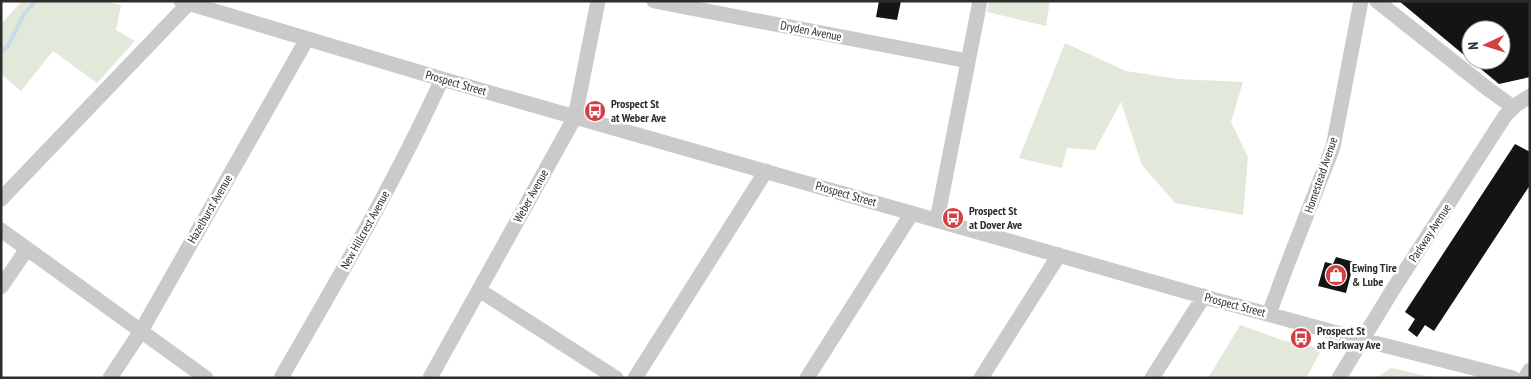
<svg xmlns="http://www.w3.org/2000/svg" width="1531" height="379" font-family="'PT Sans Narrow',sans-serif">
  <rect width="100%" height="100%" fill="#fff"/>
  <path fill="#e2e9db" d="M 22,1 L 106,1 L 121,5 L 116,30 L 135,41 L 97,83 L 53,51 L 21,91 L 1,74 L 1,24 Z
    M 989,1 L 1050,1 L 1046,26 L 987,12 Z
    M 1065,43 L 1126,71 L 1178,79 L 1243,82 L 1231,122 L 1248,157 L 1243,215 L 1175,203 L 1142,165 L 1121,102 L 1095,150 L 1067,148 L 1062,168 L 1019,158 Z
    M 1240,325 L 1282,340 L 1322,349 L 1306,378 L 1208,378 Z
    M 1391,368 L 1392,368 L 1435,378 L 1376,378 Z"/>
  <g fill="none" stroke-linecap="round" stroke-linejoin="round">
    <path stroke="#c9dae7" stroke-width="4" d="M 1,52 L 8,46 L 24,14 L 36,1"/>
  </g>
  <path fill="#141414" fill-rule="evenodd" d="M 879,1 L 901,1 L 897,20 L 876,17 Z
    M 1399,1 L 1530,1 L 1530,77 L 1499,84 ZM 1471,30 L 1501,30 L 1501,60 L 1471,60 Z
    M 1515,144 L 1530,152 L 1530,185 L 1434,331 L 1425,325 L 1417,337 L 1408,330 L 1415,319 L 1405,312 Z
    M 1336,257 L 1354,262 L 1346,293 L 1318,286 L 1325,262 L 1333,264 Z"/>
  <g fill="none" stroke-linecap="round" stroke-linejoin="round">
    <path stroke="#cacaca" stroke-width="15" d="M 181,1 L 442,79 L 1212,299 L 1363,340 L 1513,378
      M 654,1 L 968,61
      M 1377,1 L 1488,89 L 1513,107
      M 1,199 L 189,3
      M 937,220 L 980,1
      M 1,230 L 206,378
      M 1,287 L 27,249
      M 479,290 L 616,378
      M 1269,314 L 1286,268 L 1333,147 L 1361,1
      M 110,378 L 141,331 L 307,39
      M 281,378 C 338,279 395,182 442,79
      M 430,378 L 575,117 L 598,1
      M 635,378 L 766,171
      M 807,378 L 912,213
      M 981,378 L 1059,255
      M 1152,378 L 1204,296
      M 1339,378 L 1392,291 L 1505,116 L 1516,105 L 1530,96
      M 1525,378 L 1530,370"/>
  </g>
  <defs>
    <g id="bus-disc" transform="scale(1.125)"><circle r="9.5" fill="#d43f43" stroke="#fff"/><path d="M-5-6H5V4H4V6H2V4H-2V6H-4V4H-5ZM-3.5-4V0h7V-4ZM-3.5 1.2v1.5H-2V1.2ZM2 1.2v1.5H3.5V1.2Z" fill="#fff"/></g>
    <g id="shop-disc" transform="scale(1.125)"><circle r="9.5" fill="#d43f43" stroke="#fff"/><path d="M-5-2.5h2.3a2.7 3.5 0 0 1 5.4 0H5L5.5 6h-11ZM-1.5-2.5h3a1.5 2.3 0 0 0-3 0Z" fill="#fff"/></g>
  </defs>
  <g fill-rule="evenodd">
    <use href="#bus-disc" x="595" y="111"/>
    <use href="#bus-disc" x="953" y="218"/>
    <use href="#shop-disc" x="1336" y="275"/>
    <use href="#bus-disc" x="1301" y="338"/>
  </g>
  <g text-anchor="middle" stroke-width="5" stroke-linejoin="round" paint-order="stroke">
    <g font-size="12" fill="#2d2d2d" stroke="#fff">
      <text transform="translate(811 31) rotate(11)" y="4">Dryden Avenue</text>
      <text transform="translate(456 83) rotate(16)" y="4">Prospect Street</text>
      <text transform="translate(1321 175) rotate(-71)" y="4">Homestead Avenue</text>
      <text transform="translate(846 194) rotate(16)" y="4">Prospect Street</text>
      <text transform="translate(531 196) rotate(-61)" y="4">Weber Avenue</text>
      <text transform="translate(210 209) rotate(-60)" y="4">Hazelhurst Avenue</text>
      <text transform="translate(365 230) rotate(-61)" y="4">New Hillcrest Avenue</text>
      <text transform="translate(1430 233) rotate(-57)" y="4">Parkway Avenue</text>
      <text transform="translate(1235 305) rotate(15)" y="4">Prospect Street</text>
    </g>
    <g font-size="12" font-weight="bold" fill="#2d2d2d" stroke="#fff" text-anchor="start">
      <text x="611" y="108">Prospect St<tspan x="611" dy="14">at Weber Ave</tspan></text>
      <text x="969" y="215">Prospect St<tspan x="969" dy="14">at Dover Ave</tspan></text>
      <text x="1352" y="272">Ewing Tire<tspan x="1352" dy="14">&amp; Lube</tspan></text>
      <text x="1317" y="335">Prospect St<tspan x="1317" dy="14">at Parkway Ave</tspan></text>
    </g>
  </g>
  <rect width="1531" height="379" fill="none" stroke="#2d2d2d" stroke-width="5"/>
  <g transform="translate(1486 45) rotate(266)"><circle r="24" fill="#ffffff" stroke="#ababab"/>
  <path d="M0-4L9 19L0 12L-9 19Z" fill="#d43f43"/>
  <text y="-8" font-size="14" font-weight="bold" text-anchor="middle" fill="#2d2d2d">N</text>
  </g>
</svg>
